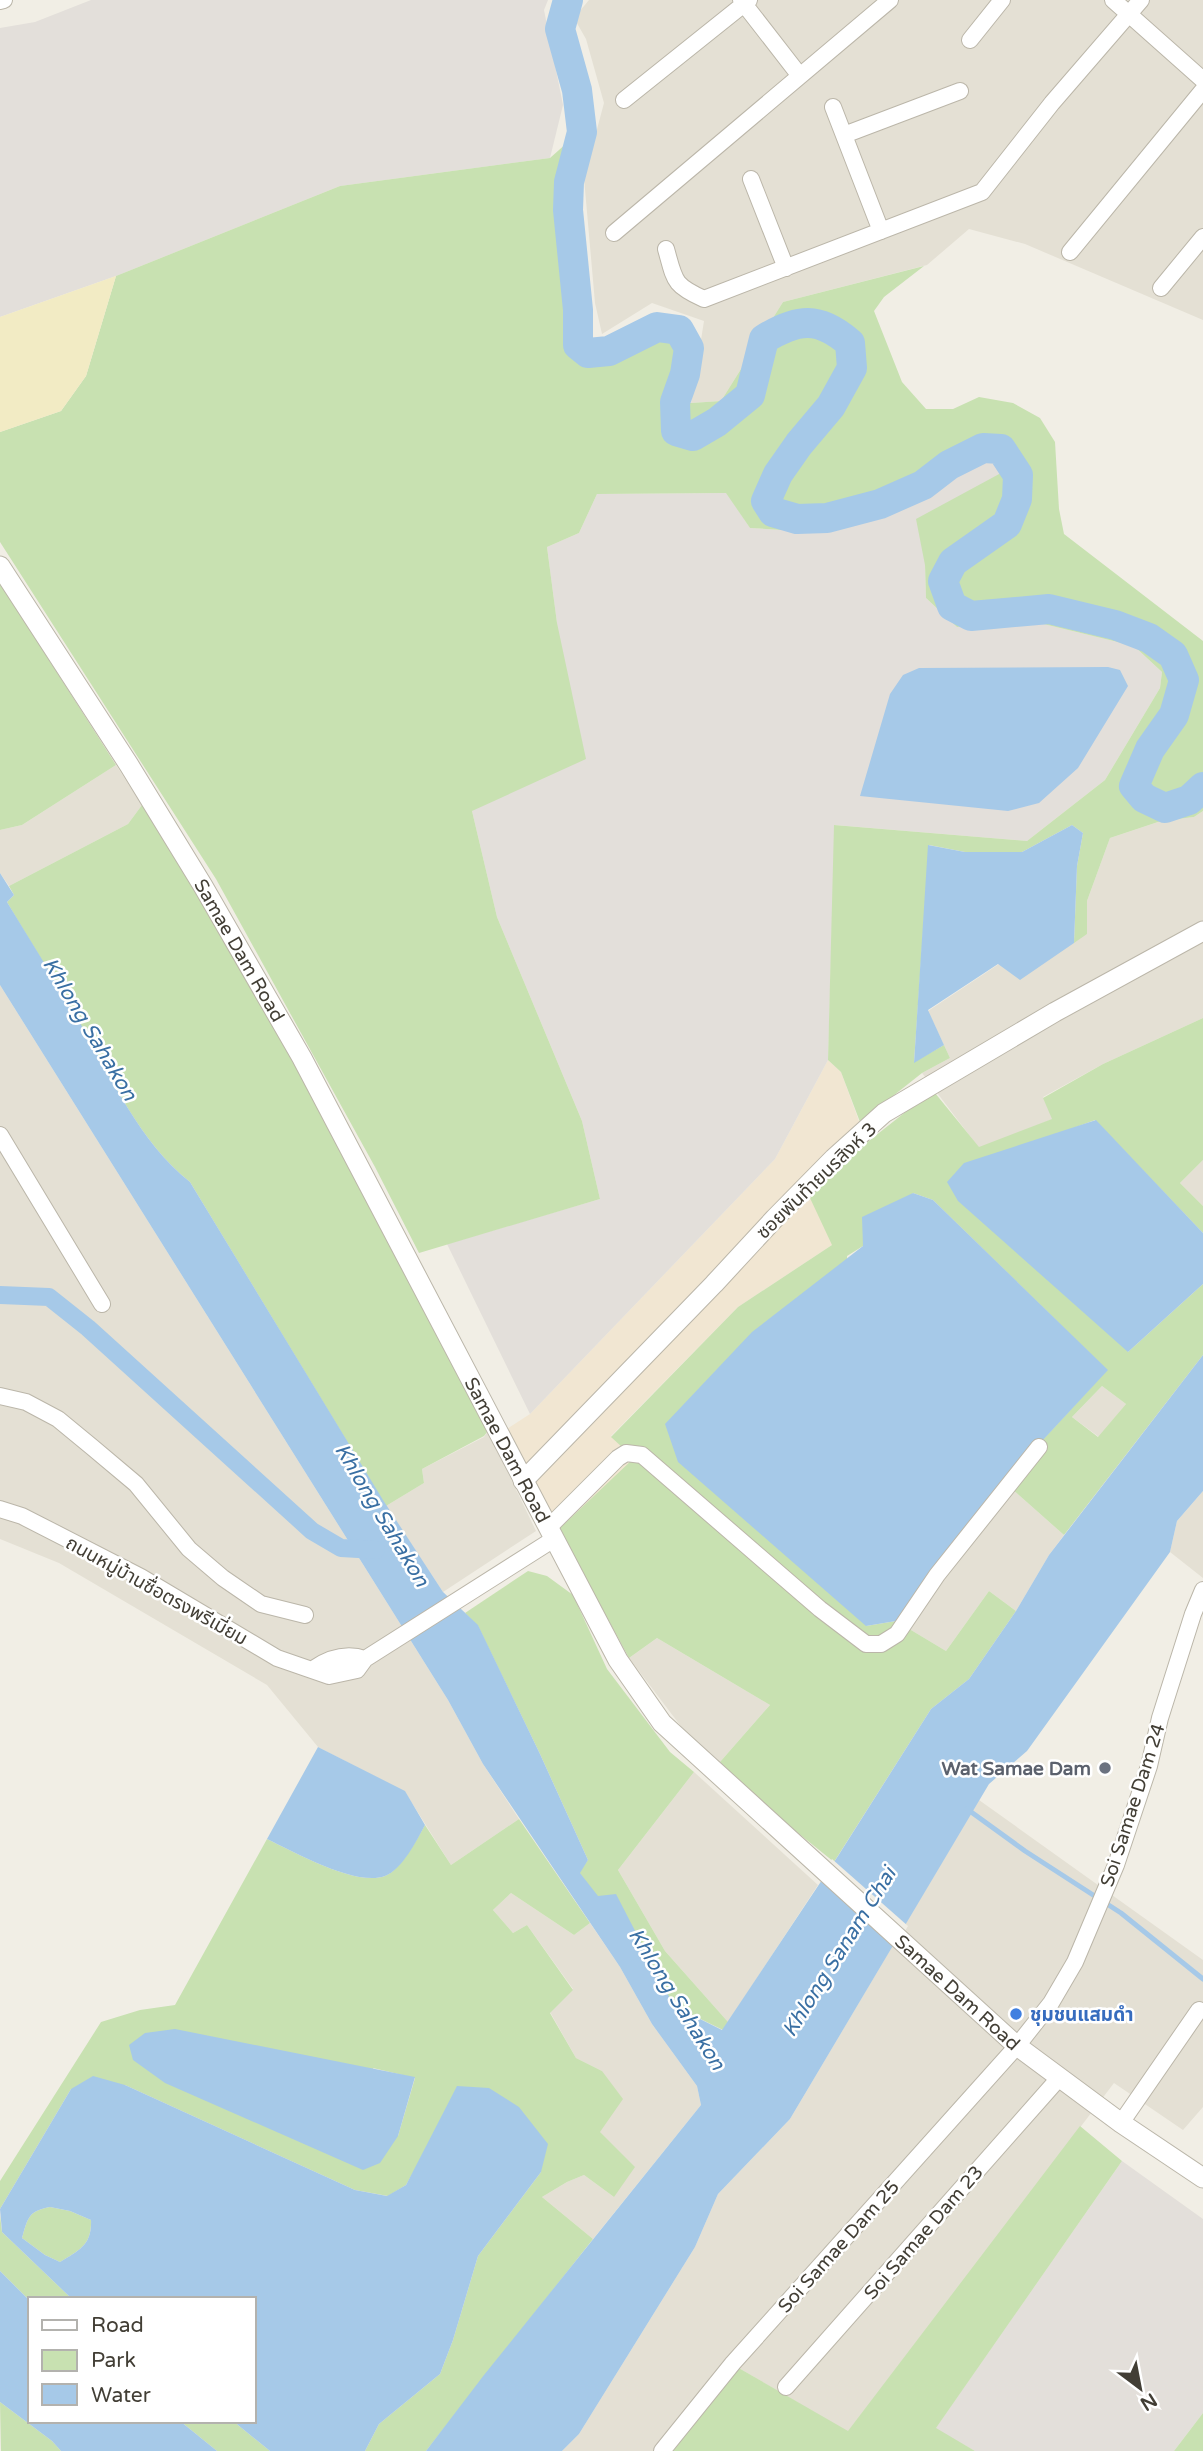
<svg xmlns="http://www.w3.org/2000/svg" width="1203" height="2451" font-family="'Varela Round','Noto Sans Thai',sans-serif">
  <rect width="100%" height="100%" fill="#f1eee5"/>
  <path fill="#e4e0d4" d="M 589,0 L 1203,0 L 1203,320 L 1025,244 L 969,229 L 927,265 L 783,302 L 721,401 L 691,403 L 704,321 L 652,303 L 602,334 L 595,303 L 584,178 L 604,103 L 586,39 L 574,18 Z
    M 116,765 L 142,805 L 128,824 L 9,886 L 0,873 L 0,830 L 22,825 Z
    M 1203,811 L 1203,1018 L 1103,1064 L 1043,1097 L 1053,1119 L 979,1148 L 922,1073 L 950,1058 L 928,1011 L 999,964 L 1087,934 L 1087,901 L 1110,838 L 1161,821 L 1194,817 Z
    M 0,985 L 448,1700 L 483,1764 L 519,1819 L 451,1865 L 405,1792 L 318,1747 L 267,1685 L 59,1563 L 0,1539 Z
    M 1203,1160 L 1203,1206 L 1180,1183 Z
    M 1102,1386 L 1126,1404 L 1099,1437 L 1072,1417 Z
    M 488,1431 L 536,1531 L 443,1592 L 386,1506 L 424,1483 L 422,1469 L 484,1437 Z
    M 1004,1482 L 1064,1535 L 1049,1555 L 1016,1611 L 989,1591 L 946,1651 L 896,1621 Z
    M 1203,1491 L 1203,1578 L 1170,1552 L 1177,1521 Z
    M 657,1638 L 770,1705 L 720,1762 L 683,1729 L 629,1658 Z
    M 694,1772 L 818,1885 L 728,2022 L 665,1951 L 618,1870 Z
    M 979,1800 L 1203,1960 L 1203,2107 L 1183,2130 L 1114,2083 L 848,2432 L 737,2367 L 673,2451 L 562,2451 L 579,2434 L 695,2247 L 718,2194 L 790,2119 Z
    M 511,1893 L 574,1935 L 590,1923 L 620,1967 L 652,2024 L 697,2086 L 701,2105 L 593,2239 L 542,2197 L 567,2182 L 584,2175 L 614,2197 L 600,2132 L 602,2071 L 576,2058 L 550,2012 L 573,1989 L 527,1925 L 513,1933 L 493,1910 Z"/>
  <path fill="#f1e6d2" d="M 828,1060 L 841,1072 L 867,1143 L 846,1159 L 832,1245 L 738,1307 L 611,1436 L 635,1458 L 559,1529 L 507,1429 L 530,1414 L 775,1159 Z"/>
  <path fill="#e3dfda" d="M 91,0 L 548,0 L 544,10 L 563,105 L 550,158 L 340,186 L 116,276 L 0,317 L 0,28 L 35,22 Z
    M 980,439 L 1001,472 L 925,565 L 926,598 L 957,627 L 1023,619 L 1134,646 L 1162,672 L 1160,688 L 1105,780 L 1027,841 L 835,825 L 828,1060 L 775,1159 L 530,1414 L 447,1244 L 600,1199 L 582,1121 L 497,917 L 472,811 L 557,623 L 547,547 L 579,533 L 597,494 L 727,493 L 750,528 L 815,532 L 906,507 L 897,494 Z
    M 1122,2161 L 1203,2219 L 1203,2413 L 1174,2451 L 975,2451 L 935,2429 Z"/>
  <path fill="#c8e1b1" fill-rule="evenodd" d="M 568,142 L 554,198 L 567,287 L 570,345 L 584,366 L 654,337 L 670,334 L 681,359 L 668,399 L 691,403 L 721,401 L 783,302 L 924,266 L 884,297 L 874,311 L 902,382 L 926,409 L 953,409 L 979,397 L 1013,403 L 1040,418 L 1055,442 L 1059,509 L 1064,534 L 1203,641 L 1203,811 L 1194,817 L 1161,821 L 1110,838 L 1087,901 L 1087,934 L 1074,943 L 1077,866 L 1083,833 L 1072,825 L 1022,852 L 965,852 L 929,845 L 914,1062 L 944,1045 L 950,1058 L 922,1073 L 860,1122 L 841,1072 L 828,1060 L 834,825 L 1027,841 L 1105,780 L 1160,688 L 1162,672 L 1134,646 L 1023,619 L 957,627 L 926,598 L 925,565 L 916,519 L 1001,473 L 980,439 L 897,493 L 906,507 L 815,532 L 750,528 L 726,493 L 597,494 L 579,533 L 547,547 L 557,623 L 586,759 L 472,811 L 497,917 L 582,1121 L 600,1199 L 419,1253 L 375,1167 L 216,879 L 0,542 L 0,432 L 61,411 L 86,376 L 116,276 L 340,186 L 550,158 Z
    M 0,583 L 116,765 L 22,825 L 0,830 Z
    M 142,805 L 240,963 L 327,1121 L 488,1431 L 484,1436 L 422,1469 L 424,1483 L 386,1506 L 190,1182 C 140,1143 110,1075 78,1021 C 56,981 30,942 7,902 L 14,895 L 9,886 L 128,824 Z
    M 1203,1018 L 1203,1160 L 1180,1183 L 1203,1206 L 1203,1233 L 1095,1120 L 1060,1133 L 1128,1352 L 1203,1284 L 1203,1355 L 1064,1535 L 1004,1482 L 1107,1370 L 933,1200 L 913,1193 L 863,1246 L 847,1256 L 866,1626 L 896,1621 L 946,1651 L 989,1591 L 1016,1611 L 969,1679 L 931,1709 L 834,1862 L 767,1808 L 720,1762 L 770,1705 L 657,1638 L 629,1658 L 559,1529 L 634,1458 L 611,1437 L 738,1307 L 832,1245 L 810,1198 L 846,1159 L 908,1110 L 935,1093 L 979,1147 L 1052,1119 L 1043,1098 L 1103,1064 ZM 1102,1386 L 1126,1404 L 1098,1437 L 1072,1417 Z
    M 528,1571 L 547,1576 L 573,1595 L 607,1669 L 670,1752 L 694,1772 L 618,1870 L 665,1951 L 728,2022 L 723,2030 L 674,2006 L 579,1872 L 588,1860 L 540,1754 L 478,1626 L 465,1613 Z
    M 519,1819 L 590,1923 L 574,1935 L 511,1893 L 493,1910 L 513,1933 L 527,1925 L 573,1990 L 550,2013 L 576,2058 L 602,2071 L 623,2099 L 600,2132 L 635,2167 L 614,2197 L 584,2175 L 567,2182 L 542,2197 L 593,2239 L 426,2451 L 365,2451 L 379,2424 L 440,2374 L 453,2340 L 478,2256 L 541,2172 L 424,2153 L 406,2185 L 388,2196 L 355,2190 L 125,2085 L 71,2089 L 0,2209 L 0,2181 L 101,2022 L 140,2010 L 175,2005 L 267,1839 C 294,1852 356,1887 385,1876 C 401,1870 417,1839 425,1825 L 451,1865 ZM 373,2068 L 415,2078 L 398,2136 Z
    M 1080,2126 L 1122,2161 L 936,2428 L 975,2451 L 673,2451 L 737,2367 L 848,2431 Z
    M 50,2207 L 70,2211 L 91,2220 C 92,2245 79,2250 60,2262 L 45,2255 L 22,2238 C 28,2218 28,2211 50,2207 Z
    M 0,2215 L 2,2232 L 72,2299 L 30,2299 L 30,2301 L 0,2271 Z
    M 0,2402 L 52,2441 L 61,2451 L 1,2451 Z
    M 1203,2413 L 1203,2451 L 1174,2451 Z
    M 180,2421 L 233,2421 L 270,2451 L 217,2451 Z"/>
  <path fill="#f2ebc4" d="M 116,276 L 86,376 L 61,411 L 0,432 L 0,317 Z"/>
  <path fill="#a6c9e8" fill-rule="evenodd" d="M 1108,667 L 1120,670 L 1128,686 L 1078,768 L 1039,803 L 1008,811 L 860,796 L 890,694 L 903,675 L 919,668 Z
    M 1072,825 L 1083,833 L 1077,866 L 1074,943 L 1020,980 L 998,964 L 928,1010 L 944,1045 L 914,1063 L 928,845 L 965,852 L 1022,852 Z
    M 0,873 L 14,895 L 7,902 C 31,942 56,981 79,1021 C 110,1075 140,1143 190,1182 L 383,1500 L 443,1592 L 478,1625 L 540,1754 L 588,1860 L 580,1873 L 598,1896 L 616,1894 L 674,2006 L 722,2030 L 838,1856 L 931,1709 L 969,1679 L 1016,1611 L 1049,1555 L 1203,1355 L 1203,1491 L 1177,1521 L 1170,1552 L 1027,1751 L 989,1784 L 790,2119 L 718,2194 L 695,2247 L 579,2434 L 562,2451 L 426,2451 L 484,2375 L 701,2105 L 697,2086 L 652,2024 L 620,1967 L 483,1764 L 448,1700 L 0,985 Z
    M 1096,1120 L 1203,1233 L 1203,1284 L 1128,1352 L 958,1201 L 947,1182 L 964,1163 Z
    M 913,1193 L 933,1200 L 1108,1370 L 1004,1482 L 896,1621 L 866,1626 L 678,1462 L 665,1424 L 752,1332 L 863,1246 L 862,1217 Z
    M 318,1747 L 405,1791 L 425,1825 C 417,1840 402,1870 385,1876 C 356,1887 294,1852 267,1839 Z
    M 175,2029 L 415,2077 L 398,2136 L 380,2163 L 363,2170 L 165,2083 L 133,2060 L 129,2045 L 145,2033 Z
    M 93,2076 L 125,2085 L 355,2190 L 387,2196 L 406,2185 L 457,2086 L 489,2088 L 519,2107 L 548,2144 L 541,2172 L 478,2256 L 453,2340 L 440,2374 L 379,2424 L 365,2451 L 270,2451 L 233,2421 L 254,2421 L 254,2299 L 72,2299 L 2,2232 L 0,2209 L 71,2089 ZM 50,2207 L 70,2211 L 91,2220 C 92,2245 79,2250 60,2262 L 45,2255 L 22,2238 C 28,2218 28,2211 50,2207 Z
    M 0,2271 L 30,2301 L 30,2421 L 180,2421 L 217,2451 L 61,2451 L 52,2441 L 0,2402 Z"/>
  <path fill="#f1eee5" d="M 832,1859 L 908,1926 L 896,1946 L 818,1879 Z"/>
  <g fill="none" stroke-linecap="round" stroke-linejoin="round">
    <path stroke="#a6c9e8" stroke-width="5" d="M 967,1809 L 1025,1851 L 1121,1913 L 1203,1979"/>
    <path stroke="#a6c9e8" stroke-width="18" d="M 0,1295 L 49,1297 L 88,1328 L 312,1531 L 341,1548 L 376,1550"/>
    <path stroke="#a6c9e8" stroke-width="30" d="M 568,0 L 560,29 L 577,90 L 582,132 L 569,182 L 568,210 L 578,310 L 578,345 L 588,353 L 609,351 L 657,327 L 679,330 L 689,348 L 685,374 L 675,402 L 676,431 L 693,436 L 717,422 L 750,395 L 764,339 C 798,318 819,316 850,343 L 852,368 L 831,406 L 799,444 L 778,474 L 766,501 L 773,512 L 797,519 L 827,518 L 880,504 L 923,485 L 949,465 L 983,448 L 1001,449 L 1018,475 L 1017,499 L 1007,524 L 953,562 L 943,581 L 952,606 L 971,616 L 1049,609 L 1115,625 L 1149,638 L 1173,655 L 1184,680 L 1174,715 L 1150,749 L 1134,786 L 1144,798 L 1165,808 L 1189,800 L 1203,787"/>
    <g stroke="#bbb6a9" stroke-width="18">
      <path id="minor" d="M 741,0 L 800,76
        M 1113,0 L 1203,80
        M 0,1 L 4,0
        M 970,40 L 1002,0
        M 624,100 L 749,0
        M 833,107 L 881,231
        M 844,135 L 960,91
        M 751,179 L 786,268
        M 614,233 L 890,0
        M 666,249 C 675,281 673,285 704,299 L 982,192 L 1052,103 L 1141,0
        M 1070,252 L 1203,90
        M 1161,288 L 1203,237
        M 0,1135 L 102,1304
        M 0,1396 L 26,1402 L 58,1419 L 92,1447 L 136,1484 L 189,1549 L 223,1578 L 261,1604 L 305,1615
        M 0,1509 L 22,1516 L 141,1577 L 277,1658 L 329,1676 L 357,1670 L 365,1659 L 554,1539
        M 549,1527 L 618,1458 L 626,1453 L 642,1455 L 820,1609 L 866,1644 L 881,1644 L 897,1634 L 937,1575 L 1039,1447
        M 313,1669 C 329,1658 347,1653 365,1659
        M 1121,2123 L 1199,2010
        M 786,2387 L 1060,2077
        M 662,2451 L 733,2363 L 1017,2046 L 1051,2003 L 1075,1962 L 1116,1865 L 1149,1766 L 1160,1718 L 1193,1614 L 1203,1590"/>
    </g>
    <g stroke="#bbb6a9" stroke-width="21">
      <g id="tertiary">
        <path id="s1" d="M 0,566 L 129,765 L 203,886 L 302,1058 L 618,1660 L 662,1723 L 1017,2046 L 1121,2123 L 1203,2178"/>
        <path d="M 523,1481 L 714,1284 L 775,1218 L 834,1158 L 884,1113 L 1055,1012 L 1203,931"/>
      </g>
    </g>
    <use href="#minor" stroke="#fff" stroke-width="16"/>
    <use href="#tertiary" stroke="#fff" stroke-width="19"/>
  </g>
  <circle fill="#6b7280" stroke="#fff" stroke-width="2.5" cx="1105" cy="1768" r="7"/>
  <circle fill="#3f7fe0" stroke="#fff" stroke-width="2.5" cx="1016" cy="2014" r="7"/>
  <g text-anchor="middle" stroke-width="5" stroke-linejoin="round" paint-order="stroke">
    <g font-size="19" fill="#423e35" stroke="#fff">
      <text dy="7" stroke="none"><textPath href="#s1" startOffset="453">Samae Dam Road</textPath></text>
      <text transform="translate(816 1180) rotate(-44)" y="7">ซอยพันท้ายนรสิงห์ 3</text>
      <text dy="7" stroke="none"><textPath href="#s1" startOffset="1020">Samae Dam Road</textPath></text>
      <text transform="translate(157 1590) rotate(29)" y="7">ถนนหมู่บ้านซื่อตรงพรีเมี่ยม</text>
      <text transform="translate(1132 1805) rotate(-72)" y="7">Soi Samae Dam 24</text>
      <text dy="7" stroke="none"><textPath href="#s1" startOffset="1734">Samae Dam Road</textPath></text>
      <text transform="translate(923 2232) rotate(-49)" y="7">Soi Samae Dam 23</text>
      <text transform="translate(838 2246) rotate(-48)" y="7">Soi Samae Dam 25</text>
    </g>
    <g font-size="19" font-weight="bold" fill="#5b616d" stroke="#fff" text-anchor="end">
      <text x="1091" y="1775">Wat Samae Dam</text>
    </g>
    <g font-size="19" font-weight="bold" fill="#366cbe" stroke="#fff" text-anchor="start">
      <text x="1030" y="2021">ชุมชนแสมดำ</text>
    </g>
    <g font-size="21" font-style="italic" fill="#396fa3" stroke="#fff">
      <text transform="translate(90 1029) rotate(59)" y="7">Khlong Sahakon</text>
      <text transform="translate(382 1515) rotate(59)" y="7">Khlong Sahakon</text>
      <text transform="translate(839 1952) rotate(-58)" y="7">Khlong Sanam Chai</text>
      <text transform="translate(677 1999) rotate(58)" y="7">Khlong Sahakon</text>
    </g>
  </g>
  <rect x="28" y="2297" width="228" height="126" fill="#ffffff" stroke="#b3b2ae" stroke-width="2"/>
  <rect x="42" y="2320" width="35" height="10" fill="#ffffff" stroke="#b3b2ae" stroke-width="2"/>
  <text x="91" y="2332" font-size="21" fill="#423e35">Road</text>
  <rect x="42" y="2350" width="35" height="21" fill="#c8e1b1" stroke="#b3b2ae" stroke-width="2"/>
  <text x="91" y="2367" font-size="21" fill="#423e35">Park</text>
  <rect x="42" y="2384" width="35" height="21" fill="#a6c9e8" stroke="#b3b2ae" stroke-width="2"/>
  <text x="91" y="2402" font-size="21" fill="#423e35">Water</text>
  <g transform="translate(1140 2388) rotate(148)" stroke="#ffffff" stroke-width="5" paint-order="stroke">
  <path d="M0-5L12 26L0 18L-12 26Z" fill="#423e35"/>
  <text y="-10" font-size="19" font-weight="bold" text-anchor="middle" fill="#423e35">N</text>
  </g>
</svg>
